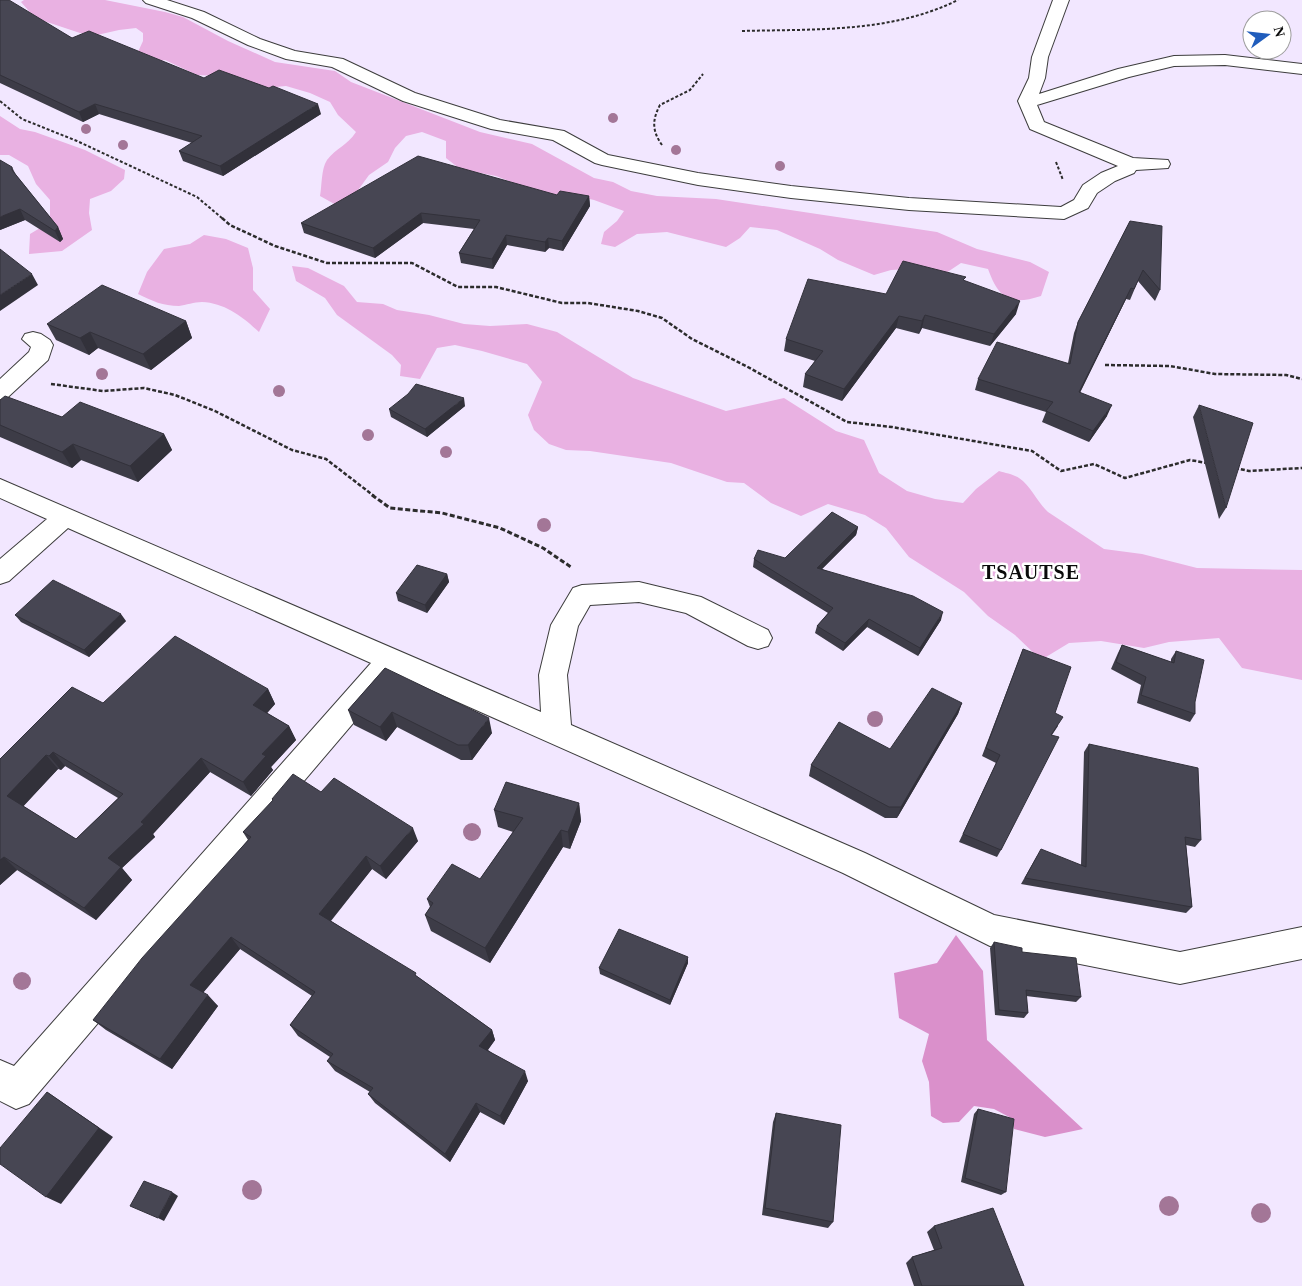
<svg xmlns="http://www.w3.org/2000/svg" width="1302" height="1286" font-family="'Times New Roman',serif">
  <rect width="100%" height="100%" fill="#f2e7ff"/>
  <path fill="#e9b1e2" d="M 24,0 L 105,0 L 165,12 L 183,17 L 228,41 L 275,62 L 335,71 L 351,82 L 480,132 L 532,144 L 594,178 L 613,182 L 631,191 L 657,196 L 716,199 L 937,232 L 977,249 L 1030,262 L 1049,272 L 1041,296 C 1010,306 999,299 988,269 L 961,263 L 943,275 L 910,269 L 891,270 L 874,275 L 838,260 L 820,249 L 777,230 L 750,227 L 740,238 L 726,247 L 667,232 L 637,234 L 615,247 L 601,244 L 604,232 L 617,221 L 624,211 L 594,200 L 572,195 L 548,194 L 529,189 L 496,176 L 460,169 L 446,158 L 446,141 L 422,132 L 406,136 L 395,148 L 388,162 L 369,175 L 356,193 L 338,206 L 320,196 C 322,186 321,169 327,160 C 336,148 347,146 356,132 L 338,115 L 330,102 L 310,93 L 286,86 L 264,88 L 251,83 L 240,77 L 197,75 L 165,60 L 131,67 L 143,41 L 143,33 L 136,28 L 119,30 L 97,35 L 80,33 L 35,18 L 21,2 Z
    M 0,116 L 20,129 L 35,132 L 85,150 L 125,170 L 124,179 L 111,191 L 90,199 L 89,213 L 92,230 L 62,251 L 29,254 L 30,234 L 50,222 L 50,200 L 36,184 L 28,166 L 9,155 L 0,155 Z
    M 204,235 L 226,239 L 248,248 L 253,268 L 253,290 L 270,309 L 259,332 C 243,317 225,303 202,302 C 194,302 186,305 179,306 C 163,306 152,301 138,294 L 147,272 L 164,249 L 190,244 Z
    M 292,266 L 308,268 L 344,286 L 357,302 L 383,304 L 397,310 L 429,315 L 464,324 L 490,326 L 527,324 L 557,332 L 633,378 L 726,411 L 784,398 L 836,431 L 864,440 L 879,473 L 907,491 L 935,499 L 963,503 L 976,489 L 999,471 C 1005,473 1013,474 1019,478 C 1031,486 1037,502 1048,512 L 1104,549 L 1142,554 L 1197,568 L 1302,570 L 1302,680 L 1242,668 L 1219,638 L 1169,642 L 1144,648 L 1101,641 L 1069,643 L 1041,660 L 1015,635 L 988,616 L 964,592 L 909,557 L 886,528 L 865,515 L 828,504 L 801,516 L 771,503 L 744,483 L 727,482 L 671,463 L 590,451 L 566,450 L 549,444 L 534,430 L 528,415 L 542,382 L 527,364 L 482,351 L 455,345 L 437,348 L 420,379 L 400,376 L 401,365 L 392,355 L 337,315 L 325,298 L 296,281 Z"/>
  <path fill="#da90cb" d="M 956,935 L 983,971 L 987,1040 L 1083,1129 L 1045,1137 L 1014,1129 L 1013,1119 L 994,1109 L 974,1106 L 959,1122 L 943,1123 L 931,1116 L 929,1082 L 922,1061 L 929,1034 L 899,1018 L 894,973 L 937,963 Z"/>
  <g fill="none" stroke-linecap="round" stroke-linejoin="round">
    <g stroke="#3d3d3d" stroke-width="2">
      <path id="minor" d="M 143,0 L 167,0 L 204,12 L 260,39 L 295,51 L 343,59 L 415,93 L 500,120 L 564,131 L 608,155 L 698,173 L 791,186 L 909,198 L 1061,207 L 1074,200 L 1083,185 L 1101,173 L 1118,166 L 1030,129 L 1018,101 L 1029,78 L 1032,57 L 1053,0 L 1069,0 L 1048,57 L 1045,78 L 1039,94 L 1118,69 L 1174,56 L 1225,55 L 1302,64 L 1302,74 L 1225,65 L 1174,66 L 1129,77 L 1037,105 L 1044,122 L 1133,158 L 1168,160 L 1170,164 L 1168,168 L 1136,170 L 1134,173 L 1115,181 L 1097,193 L 1088,208 L 1064,219 L 909,210 L 791,198 L 698,185 L 602,165 L 595,163 L 553,140 L 491,129 L 403,101 L 332,67 L 286,59 L 248,45 L 192,18 L 146,3 Z
        M 33,332 L 41,334 L 50,340 L 53,345 L 48,360 L 8,397 L 0,400 L 0,379 L 29,352 L 31,347 L 22,339 L 25,334 Z
        M 0,479 L 541,712 L 539,675 L 551,625 L 573,588 L 582,585 L 639,582 L 701,597 L 768,630 L 772,638 L 768,646 L 758,649 L 748,646 L 686,613 L 639,602 L 590,605 L 578,626 L 567,675 L 571,725 L 865,853 L 994,915 L 1180,952 L 1302,927 L 1302,959 L 1180,984 L 990,946 L 843,873 L 395,674 L 29,1104 L 16,1109 L 0,1101 L 0,1060 L 14,1066 L 371,663 L 68,528 L 9,581 L 0,584 L 0,559 L 47,519 L 0,498 Z"/>
    </g>
    <path stroke="#2c2c2c" stroke-width="2" stroke-dasharray="3 2" stroke-linecap="butt" d="M 742,31 C 815,29 891,33 958,0
      M 0,101 L 22,119 L 77,141 L 197,197 L 223,219
      M 662,145 C 652,131 652,120 660,105 L 690,90 L 703,74
      M 1056,162 L 1063,180"/>
    <path stroke="#2c2c2c" stroke-width="2.5" stroke-dasharray="4 2" stroke-linecap="butt" d="M 222,218 L 230,225 L 275,246 L 327,263 L 412,263 L 458,287 L 496,287 L 562,303 L 588,303 L 638,311 L 662,318 L 692,339 L 746,366 L 847,422 L 892,427 L 1032,451 L 1061,471 L 1094,464 L 1125,478 L 1190,460 L 1207,463
      M 1105,365 L 1170,366 L 1215,374 L 1286,375 L 1302,379
      M 51,384 L 103,391 L 144,388 L 175,395 L 215,411 L 292,450 L 326,459 L 374,496
      M 1235,468 L 1249,471 L 1302,468"/>
    <path stroke="#2c2c2c" stroke-width="3" stroke-dasharray="5 2.5" stroke-linecap="butt" d="M 372,495 L 390,508 L 442,513 L 500,528 L 543,548 L 571,567"/>
    <use href="#minor" fill="#fff" fill-rule="evenodd"/>
  </g>
  <g fill="#a37697">
    <circle cx="613" cy="118" r="5"/>
    <circle cx="86" cy="129" r="5"/>
    <circle cx="123" cy="145" r="5"/>
    <circle cx="676" cy="150" r="5"/>
    <circle cx="780" cy="166" r="5"/>
    <circle cx="102" cy="374" r="6"/>
    <circle cx="279" cy="391" r="6"/>
    <circle cx="368" cy="435" r="6"/>
    <circle cx="446" cy="452" r="6"/>
    <circle cx="544" cy="525" r="7"/>
    <circle cx="875" cy="719" r="8"/>
    <circle cx="472" cy="832" r="9"/>
    <circle cx="22" cy="981" r="9"/>
    <circle cx="252" cy="1190" r="10"/>
    <circle cx="1169" cy="1206" r="10"/>
    <circle cx="1261" cy="1213" r="10"/>
  </g>
  <path fill="#3d3c47" fill-rule="evenodd" d="M 0,0 L 72,38 L 321,114 L 223,176 L 183,161 L 179,151 L 192,143 L 99,114 L 83,122 L 0,83 Z
    M 12,167 L 16,175 L 58,227 L 63,239 L 60,242 L 25,220 L 0,230 Z
    M 557,195 L 589,196 L 590,206 L 563,251 L 549,248 L 545,252 L 507,245 L 493,269 L 461,263 L 459,253 L 474,229 L 423,223 L 375,258 L 304,233 L 301,223 Z
    M 1130,221 L 1160,290 L 1155,301 L 1138,281 L 1130,300 L 1126,299 L 1080,392 L 1107,416 L 1089,442 L 1042,422 L 1046,412 L 975,390 L 978,379 L 1068,363 L 1074,333 L 1078,322 Z
    M 965,281 L 1016,314 L 990,346 L 922,328 L 919,334 L 896,328 L 842,401 L 803,387 L 805,374 L 815,361 L 784,351 L 786,339 Z
    M 186,321 L 192,338 L 151,370 L 98,348 L 89,355 L 56,340 L 47,324 Z
    M 0,400 L 62,417 L 164,434 L 172,450 L 138,482 L 81,460 L 72,468 L 0,437 Z
    M 1199,405 L 1226,508 L 1219,519 L 1193,417 Z
    M 465,406 L 427,437 L 391,417 L 389,409 Z
    M 858,527 L 856,535 L 822,569 L 941,620 L 918,656 L 867,627 L 843,651 L 815,633 L 817,626 L 828,613 L 753,567 L 754,559 L 785,558 Z
    M 447,574 L 449,582 L 427,613 L 398,601 L 396,593 Z
    M 15,615 L 126,621 L 89,657 L 21,622 Z
    M 1122,645 L 1171,662 L 1171,659 L 1176,651 L 1195,702 L 1195,714 L 1190,722 L 1137,703 L 1141,685 L 1111,669 L 1118,653 Z
    M 1023,649 L 1055,713 L 1058,726 L 1052,735 L 1001,850 L 997,857 L 959,842 L 996,763 L 982,756 Z
    M 385,668 L 492,733 L 472,760 L 461,760 L 397,727 L 386,741 L 354,725 L 348,710 Z
    M 268,689 L 275,704 L 267,713 L 289,726 L 296,740 L 271,767 L 273,770 L 251,796 L 210,772 L 153,834 L 155,837 L 122,868 L 132,880 L 96,920 L 17,870 L 0,885 L 0,759 ZM 65,766 L 118,798 L 76,839 L 23,806 L 58,769 L 61,770 Z
    M 962,703 L 958,714 L 897,818 L 885,818 L 809,776 L 811,765 L 890,749 Z
    M 1089,744 L 1201,840 L 1195,847 L 1186,845 L 1192,907 L 1186,913 L 1021,884 L 1037,856 L 1081,865 L 1084,752 Z
    M 321,792 L 418,841 L 386,879 L 372,869 L 331,921 L 418,977 L 492,1030 L 495,1040 L 488,1050 L 528,1081 L 504,1125 L 480,1112 L 450,1162 L 375,1103 L 368,1094 L 370,1092 L 335,1071 L 327,1061 L 330,1057 L 298,1036 L 290,1025 L 312,996 L 240,949 L 203,993 L 218,1006 L 172,1069 L 106,1030 L 93,1020 L 248,840 L 243,832 L 273,801 L 272,799 Z
    M 579,803 L 581,821 L 570,849 L 563,847 L 490,963 L 431,931 L 425,915 L 430,907 L 427,899 L 480,879 L 513,832 L 498,827 L 494,810 Z
    M 994,942 L 1022,952 L 1081,997 L 1076,1002 L 1026,996 L 1028,1013 L 1024,1018 L 995,1015 L 990,948 Z
    M 688,963 L 670,1005 L 600,974 L 599,968 Z
    M 978,1109 L 1006,1192 L 1001,1195 L 961,1182 L 974,1114 Z
    M 776,1113 L 833,1222 L 828,1228 L 762,1215 L 773,1122 Z
    M 934,1226 L 1024,1286 L 914,1286 L 906,1263 L 912,1257 L 934,1250 L 927,1232 Z"/>
  <path fill="#32313a" d="M 95,104 L 99,114 L 83,122 L 79,112 Z
    M 318,104 L 321,114 L 223,176 L 220,166 Z
    M 589,196 L 590,206 L 563,251 L 562,241 Z
    M 20,209 L 25,220 L 0,230 L 0,217 Z
    M 421,213 L 423,223 L 375,258 L 373,248 Z
    M 58,227 L 63,239 L 60,242 L 55,231 Z
    M 506,235 L 507,245 L 493,269 L 492,259 Z
    M 548,238 L 549,248 L 545,252 L 545,242 Z
    M 32,274 L 38,285 L 0,311 L 0,295 Z
    M 1131,288 L 1126,299 L 1075,403 L 1079,392 Z
    M 1020,301 L 1016,314 L 990,346 L 994,334 Z
    M 925,315 L 922,328 L 919,334 L 922,321 Z
    M 899,316 L 896,328 L 842,401 L 844,389 Z
    M 186,321 L 192,338 L 151,370 L 143,354 Z
    M 90,332 L 98,348 L 89,355 L 80,338 Z
    M 464,398 L 465,406 L 427,437 L 425,429 Z
    M 1112,405 L 1107,416 L 1089,442 L 1093,431 Z
    M 164,434 L 172,450 L 138,482 L 130,466 Z
    M 73,444 L 81,460 L 72,468 L 62,452 Z
    M 858,527 L 856,535 L 815,576 L 817,568 Z
    M 447,574 L 449,582 L 427,613 L 425,605 Z
    M 943,612 L 941,620 L 918,656 L 920,648 Z
    M 121,614 L 126,621 L 89,657 L 84,650 Z
    M 869,619 L 867,627 L 843,651 L 845,643 Z
    M 268,689 L 275,704 L 261,720 L 253,705 Z
    M 962,703 L 958,714 L 897,818 L 901,807 Z
    M 392,712 L 397,727 L 386,741 L 380,727 Z
    M 489,718 L 492,733 L 472,760 L 468,745 Z
    M 289,726 L 296,740 L 271,767 L 273,770 L 251,796 L 243,782 L 262,754 Z
    M 53,752 L 65,766 L 61,770 L 49,756 Z
    M 46,755 L 58,769 L 20,810 L 7,796 Z
    M 201,758 L 210,772 L 153,834 L 155,837 L 122,868 L 132,880 L 96,920 L 84,908 L 108,858 Z
    M 579,803 L 581,821 L 570,849 L 568,832 Z
    M 413,828 L 418,841 L 386,879 L 380,866 Z
    M 561,830 L 563,847 L 490,963 L 485,948 Z
    M 366,856 L 372,869 L 326,926 L 319,914 Z
    M 4,857 L 17,870 L 0,885 L 0,860 Z
    M 231,937 L 240,949 L 200,996 L 190,985 Z
    M 688,957 L 688,963 L 670,1005 L 670,1000 Z
    M 208,995 L 218,1006 L 172,1069 L 160,1059 Z
    M 492,1030 L 495,1040 L 483,1056 L 479,1046 Z
    M 525,1071 L 528,1081 L 504,1125 L 500,1116 Z
    M 47,1092 L 113,1137 L 61,1204 L 46,1197 Z
    M 476,1103 L 480,1112 L 450,1162 L 445,1154 Z
    M 172,1192 L 178,1196 L 164,1221 L 158,1218 Z"/>
  <path fill="#474653" stroke="#32313a" fill-rule="evenodd" d="M 0,0 L 9,0 L 72,38 L 89,31 L 204,78 L 219,70 L 269,88 L 273,86 L 318,104 L 220,166 L 179,151 L 202,136 L 95,104 L 79,112 L 0,75 Z
    M 418,156 L 557,195 L 560,191 L 589,196 L 562,241 L 548,238 L 545,242 L 506,235 L 492,259 L 459,253 L 480,220 L 421,213 L 373,248 L 301,223 Z
    M 0,160 L 12,167 L 12,170 L 58,227 L 55,231 L 20,209 L 0,217 Z
    M 1130,221 L 1162,226 L 1160,290 L 1143,270 L 1134,289 L 1131,288 L 1079,392 L 1112,405 L 1093,431 L 1046,411 L 1053,402 L 978,379 L 997,342 L 1070,364 L 1078,322 Z
    M 0,249 L 32,274 L 0,295 Z
    M 903,261 L 966,277 L 963,280 L 1020,301 L 994,334 L 925,315 L 922,321 L 899,316 L 844,389 L 805,374 L 823,351 L 786,339 L 808,279 L 886,294 Z
    M 102,285 L 186,321 L 143,354 L 90,332 L 80,338 L 47,324 Z
    M 416,384 L 464,398 L 425,429 L 389,409 L 408,394 Z
    M 5,396 L 62,417 L 80,402 L 164,434 L 130,466 L 73,444 L 62,452 L 0,425 L 0,400 Z
    M 1199,405 L 1253,423 L 1226,508 Z
    M 832,512 L 858,527 L 817,568 L 913,596 L 943,612 L 920,648 L 869,619 L 845,643 L 817,626 L 833,608 L 754,559 L 758,550 L 785,558 Z
    M 417,565 L 447,574 L 425,605 L 396,593 Z
    M 53,580 L 121,614 L 84,650 L 15,615 Z
    M 175,636 L 268,689 L 253,705 L 289,726 L 262,754 L 266,756 L 243,782 L 201,758 L 141,822 L 144,824 L 108,858 L 121,867 L 84,908 L 4,857 L 0,860 L 0,759 L 72,687 L 103,703 ZM 53,752 L 123,794 L 76,839 L 7,796 L 46,755 L 49,756 Z
    M 1122,645 L 1174,663 L 1176,651 L 1204,660 L 1195,702 L 1195,714 L 1141,695 L 1146,677 L 1116,662 Z
    M 1023,649 L 1071,667 L 1055,713 L 1063,717 L 1051,735 L 1059,737 L 1001,850 L 963,834 L 1000,755 L 986,748 Z
    M 385,668 L 489,718 L 468,745 L 458,745 L 392,712 L 380,727 L 348,710 Z
    M 932,688 L 962,703 L 901,807 L 889,807 L 811,765 L 839,722 L 890,749 Z
    M 1089,744 L 1198,768 L 1201,840 L 1185,837 L 1192,907 L 1025,878 L 1041,849 L 1086,867 Z
    M 293,774 L 321,792 L 334,778 L 413,828 L 380,866 L 366,856 L 319,914 L 416,973 L 415,975 L 492,1030 L 479,1046 L 525,1071 L 500,1116 L 476,1103 L 445,1154 L 368,1094 L 373,1088 L 327,1061 L 333,1054 L 290,1025 L 315,992 L 231,937 L 190,985 L 208,995 L 160,1059 L 93,1020 L 142,958 L 251,837 L 243,832 L 273,800 L 272,799 Z
    M 506,782 L 579,803 L 568,832 L 561,830 L 485,948 L 425,915 L 433,903 L 427,899 L 452,864 L 480,879 L 523,818 L 494,810 Z
    M 619,929 L 688,957 L 670,1000 L 599,968 Z
    M 994,942 L 1022,948 L 1022,952 L 1076,958 L 1081,997 L 1026,990 L 1028,1013 L 999,1010 Z
    M 47,1092 L 99,1128 L 46,1197 L 0,1164 L 0,1148 Z
    M 978,1109 L 1014,1119 L 1006,1192 L 965,1178 Z
    M 776,1113 L 841,1125 L 833,1222 L 765,1208 Z
    M 144,1181 L 172,1192 L 158,1218 L 130,1206 Z
    M 993,1208 L 1024,1286 L 922,1286 L 912,1257 L 942,1248 L 934,1226 Z"/>
  <g text-anchor="middle" stroke-width="5" stroke-linejoin="round" paint-order="stroke">
    <g font-size="20" font-weight="bold" letter-spacing="1" fill="#0a0a0a" stroke="#fff">
      <text x="1031" y="579">TSAUTSE</text>
    </g>
  </g>
  <g transform="translate(1267 35) rotate(75)"><circle r="24" fill="#ffffff" stroke="#9d9d9d"/>
  <path d="M0-4L9 19L0 12L-9 19Z" fill="#205dbc"/>
  <text y="-8" font-size="14" font-weight="bold" text-anchor="middle" fill="#0a0a0a">N</text>
  </g>
</svg>
